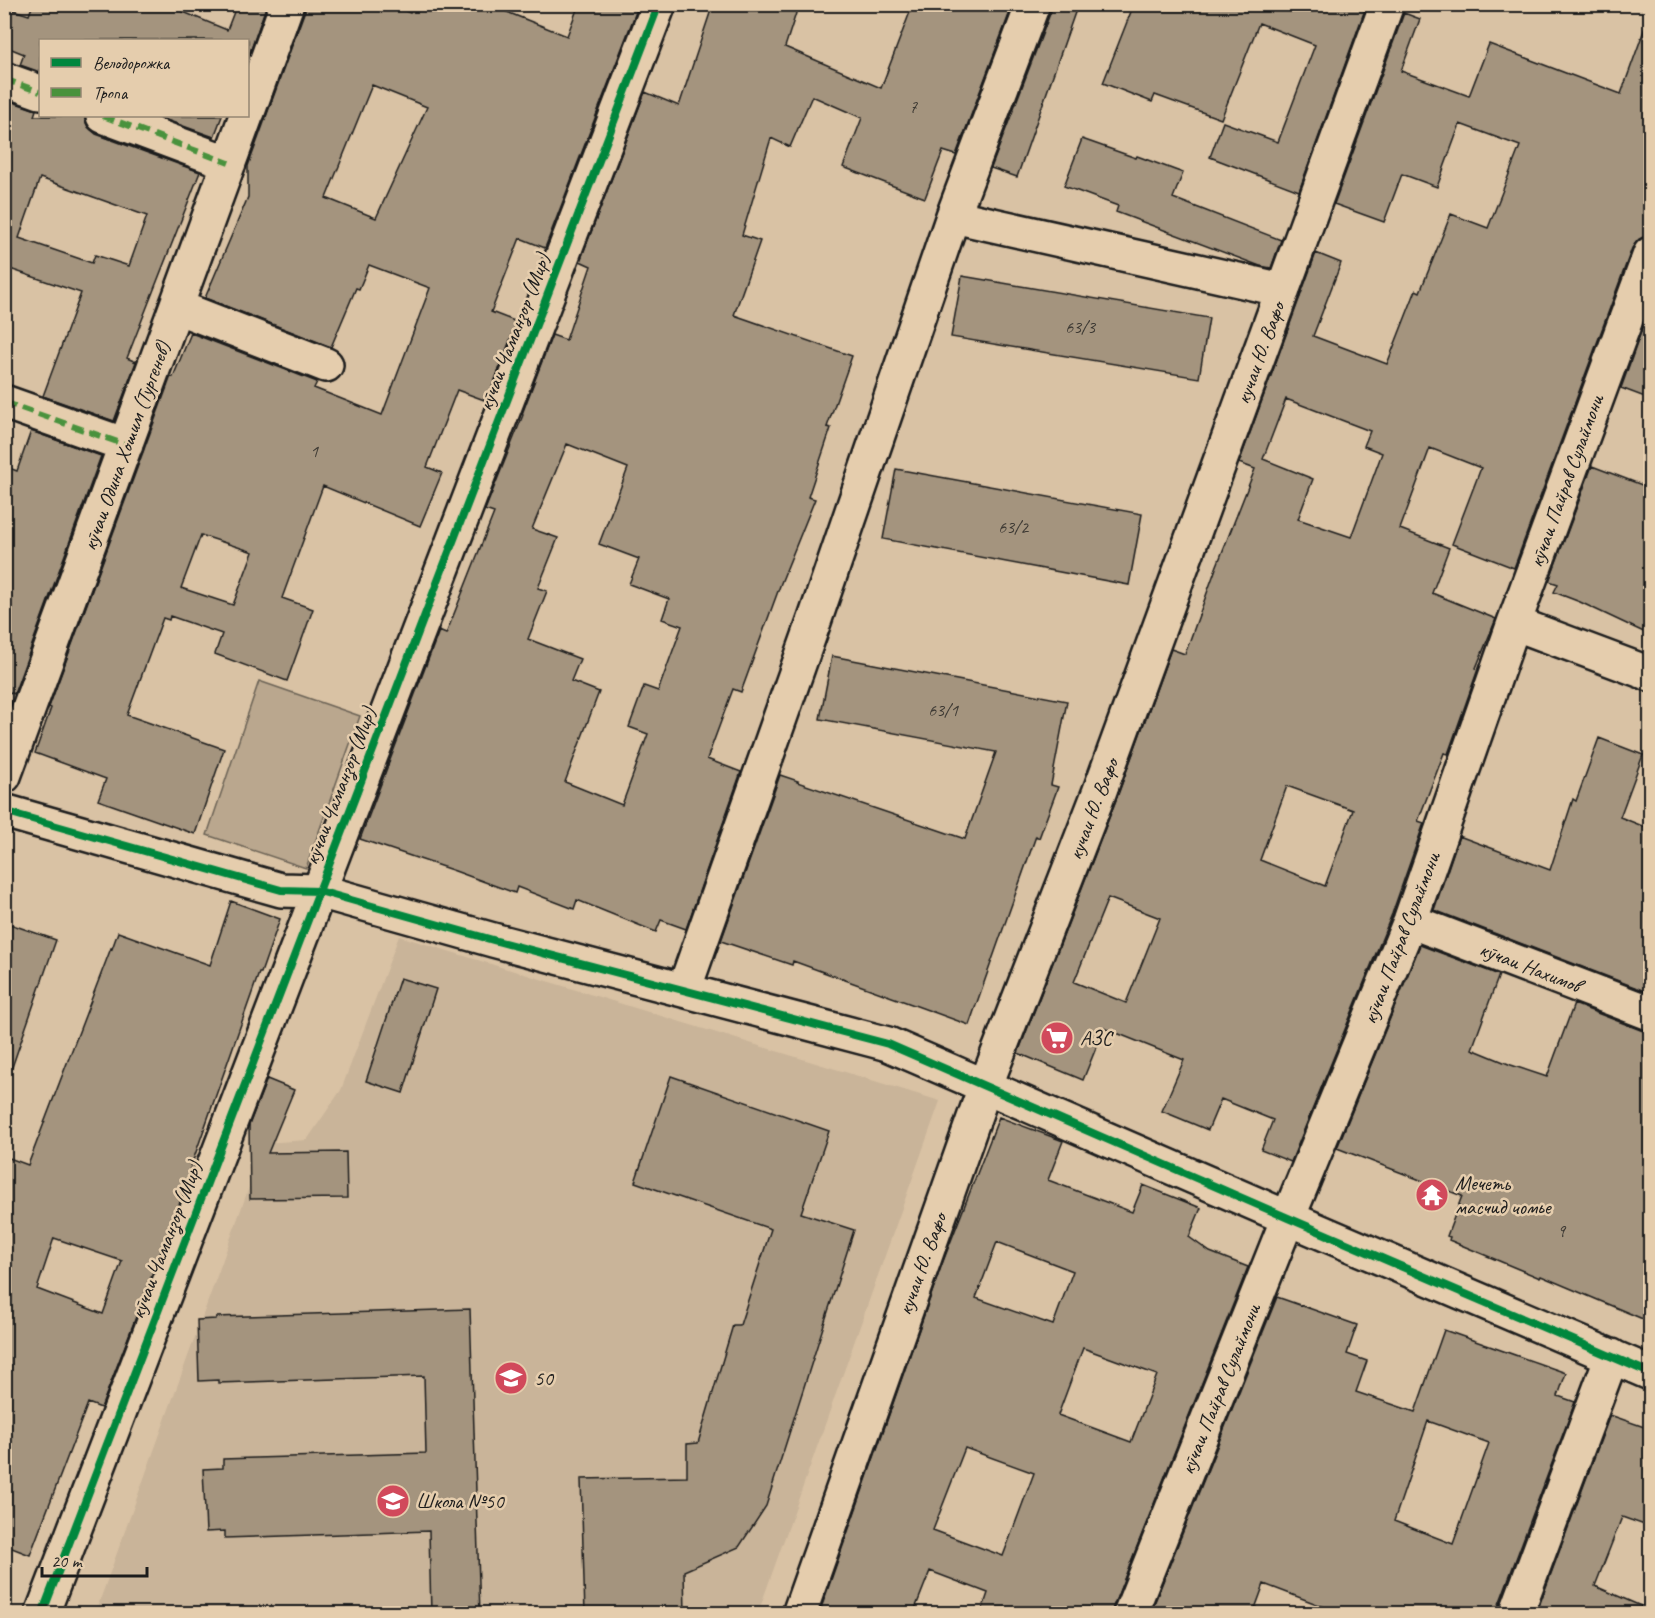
<svg xmlns="http://www.w3.org/2000/svg" width="1655" height="1618" font-family="Caveat,sans-serif">
  <rect width="100%" height="100%" fill="#d9c2a4"/>
  <filter id="ink" filterUnits="userSpaceOnUse"><feTurbulence type="fractalNoise" baseFrequency=".0167" numOctaves="2"/><feDisplacementMap in="SourceGraphic" scale="12" xChannelSelector="R" yChannelSelector="G"/><feConvolveMatrix kernelMatrix="1 2 1 2 8 2 1 2 1" color-interpolation-filters="sRGB"/></filter>
  <g filter="url(#ink)">
    <path fill="#c9b499" d="M 399,936 L 940,1101 L 758,1613 L 95,1614 L 265,1143 L 307,1140 L 341,1090 Z"/>
    <path fill="#baa78e" stroke="#6b6255" stroke-width="1.5" d="M 259,681 L 360,716 L 306,868 L 207,835 Z"/>
    <path fill="#a4947e" stroke="#1c1c1c" stroke-width="1.5" fill-rule="evenodd" d="M 33,4 L 164,4 L 227,30 L 237,4 L 267,4 L 248,58 L 248,40 L 40,40 L 40,72 L 20,65 L 24,54 L 4,46 L 4,7 L 29,15 Z
      M 305,4 L 388,4 L 410,13 L 413,4 L 487,4 L 567,36 L 579,4 L 639,4 L 545,248 L 520,238 L 491,312 L 517,322 L 487,401 L 457,390 L 427,467 L 442,473 L 420,526 L 323,486 L 282,598 L 313,609 L 287,681 L 215,654 L 222,634 L 170,616 L 169,620 L 163,618 L 127,715 L 224,749 L 195,834 L 98,800 L 106,779 L 35,753 L 51,708 L 49,707 L 171,376 L 173,377 L 191,333 L 317,382 L 314,388 L 382,415 L 430,288 L 369,265 L 359,289 L 356,288 L 331,347 L 205,298 L 248,197 L 248,166 L 305,10 ZM 372,85 L 427,107 L 376,218 L 326,198 ZM 201,535 L 253,552 L 233,605 L 181,588 Z
      M 713,4 L 799,4 L 785,47 L 881,88 L 913,4 L 1013,4 L 956,155 L 943,151 L 925,198 L 843,167 L 862,118 L 812,96 L 790,147 L 771,138 L 742,235 L 760,241 L 734,315 L 852,356 L 827,427 L 831,428 L 808,497 L 815,499 L 781,583 L 741,692 L 733,689 L 707,759 L 741,772 L 686,929 L 661,920 L 656,932 L 577,900 L 574,909 L 517,887 L 515,893 L 455,871 L 360,839 L 439,631 L 446,634 L 494,513 L 485,510 L 523,415 L 522,414 L 552,335 L 566,340 L 591,266 L 580,261 L 645,92 L 679,106 ZM 567,444 L 628,468 L 599,544 L 639,559 L 629,584 L 669,599 L 662,619 L 682,626 L 658,691 L 644,686 L 629,727 L 648,734 L 622,805 L 565,782 L 599,692 L 571,681 L 580,659 L 528,639 L 547,591 L 538,588 L 558,538 L 532,529 Z
      M 1051,4 L 1078,4 L 1017,177 L 991,168 L 1051,11 Z
      M 1134,4 L 1367,4 L 1299,191 L 1210,157 L 1223,122 L 1278,142 L 1315,45 L 1259,23 L 1221,119 L 1155,95 L 1152,102 L 1103,83 Z
      M 1404,13 L 1420,19 L 1401,71 L 1469,96 L 1489,44 L 1621,94 L 1647,22 L 1650,23 L 1650,236 L 1646,236 L 1639,239 L 1632,248 L 1514,568 L 1452,544 L 1481,468 L 1430,448 L 1400,529 L 1449,548 L 1432,593 L 1496,619 L 1476,668 L 1478,669 L 1448,754 L 1444,753 L 1418,821 L 1424,823 L 1392,914 L 1291,1162 L 1261,1150 L 1273,1120 L 1221,1099 L 1208,1130 L 1162,1111 L 1184,1060 L 1104,1028 L 1083,1080 L 1018,1053 L 1116,800 L 1171,649 L 1185,654 L 1216,568 L 1255,469 L 1239,463 L 1316,253 L 1341,263 L 1313,336 L 1387,364 L 1416,290 L 1420,292 L 1451,214 L 1488,228 L 1520,146 L 1460,124 L 1437,187 L 1402,174 L 1384,222 L 1334,204 ZM 1286,399 L 1370,431 L 1364,446 L 1382,453 L 1351,537 L 1298,519 L 1313,479 L 1263,459 ZM 1287,786 L 1353,810 L 1325,886 L 1260,860 ZM 1108,898 L 1160,918 L 1126,1003 L 1074,982 Z
      M 7,100 L 36,110 L 34,116 L 85,116 L 85,120 L 88,127 L 96,134 L 200,172 L 127,358 L 136,362 L 114,421 L 43,396 L 81,293 L 4,267 L 4,109 ZM 40,178 L 147,216 L 129,266 L 95,255 L 92,263 L 19,238 Z
      M 155,116 L 222,116 L 214,137 Z
      M 1082,139 L 1136,158 L 1137,156 L 1183,173 L 1173,198 L 1281,240 L 1271,268 L 1260,266 L 1116,212 L 1118,206 L 1064,186 Z
      M 962,276 L 1209,318 L 1199,378 L 951,337 Z
      M 1650,307 L 1650,399 L 1621,388 Z
      M 31,431 L 101,456 L 14,694 L 4,690 L 4,466 L 17,471 Z
      M 1592,466 L 1650,488 L 1650,635 L 1580,602 L 1554,592 L 1558,584 L 1549,581 Z
      M 896,469 L 1142,514 L 1129,585 L 883,539 Z
      M 832,656 L 1067,701 L 1051,785 L 1058,787 L 1039,838 L 1036,836 L 969,1025 L 793,961 L 792,965 L 721,941 L 780,775 L 798,781 L 797,782 L 965,839 L 996,752 L 820,719 Z
      M 1599,738 L 1643,755 L 1620,817 L 1650,829 L 1650,993 L 1434,910 L 1459,836 L 1550,870 L 1573,799 L 1576,801 Z
      M 231,901 L 280,919 L 261,973 L 259,973 L 189,1172 L 191,1172 L 184,1192 L 101,1408 L 88,1403 L 30,1555 L 4,1545 L 4,1156 L 28,1165 L 111,948 L 112,949 L 118,932 L 210,965 ZM 54,1238 L 122,1261 L 103,1314 L 37,1289 Z
      M 4,922 L 56,940 L 9,1076 L 4,1075 Z
      M 1420,945 L 1499,975 L 1472,1049 L 1511,1065 L 1547,1077 L 1574,1004 L 1643,1031 L 1650,1031 L 1650,1322 L 1541,1276 L 1540,1278 L 1449,1240 L 1450,1237 L 1447,1236 L 1462,1196 L 1337,1148 Z
      M 400,978 L 436,989 L 403,1093 L 366,1081 Z
      M 671,1076 L 829,1131 L 801,1213 L 854,1230 L 766,1506 L 739,1547 L 684,1571 L 685,1614 L 585,1614 L 581,1479 L 687,1477 L 687,1444 L 698,1443 L 733,1325 L 740,1325 L 771,1229 L 635,1182 Z
      M 267,1079 L 294,1090 L 268,1153 L 346,1152 L 347,1198 L 250,1199 L 249,1125 Z
      M 999,1117 L 1063,1141 L 1048,1180 L 1132,1212 L 1143,1185 L 1201,1208 L 1189,1237 L 1210,1252 L 1248,1267 L 1113,1607 L 1112,1614 L 981,1614 L 988,1593 L 930,1571 L 913,1614 L 819,1614 L 942,1264 ZM 997,1242 L 1073,1271 L 1053,1325 L 976,1298 ZM 1083,1348 L 1157,1375 L 1131,1442 L 1058,1415 ZM 965,1448 L 1034,1473 L 1003,1556 L 933,1530 Z
      M 1277,1297 L 1357,1325 L 1347,1354 L 1367,1361 L 1356,1392 L 1415,1412 L 1444,1330 L 1566,1373 L 1558,1396 L 1575,1402 L 1498,1607 L 1498,1614 L 1343,1614 L 1264,1584 L 1253,1614 L 1150,1614 ZM 1428,1421 L 1489,1443 L 1453,1544 L 1394,1521 Z
      M 470,1309 L 480,1614 L 431,1614 L 429,1531 L 225,1538 L 225,1531 L 206,1532 L 203,1469 L 223,1468 L 223,1459 L 426,1453 L 424,1376 L 218,1383 L 218,1380 L 199,1381 L 197,1320 L 216,1319 L 216,1317 Z
      M 1610,1415 L 1650,1429 L 1650,1527 L 1622,1517 L 1595,1586 L 1650,1610 L 1650,1614 L 1536,1614 Z"/>
    <g fill="none" stroke-linecap="round" stroke-linejoin="round">
      <g stroke="#1c1c1c" stroke-width="38">
        <path id="minor" d="M 4,79 L 40,92
          M 248,112 L 287,4
          M 103,116 L 229,163
          M 953,216 L 1283,290
          M 177,307 L 326,365
          M 4,402 L 126,445
          M 1514,623 L 1650,674
          M 4,776 L 246,116
          M 4,811 L 281,890 L 319,891 L 493,940 L 888,1044 L 1288,1218 L 1650,1373
          M 1410,921 L 1650,1013
          M 684,990 L 815,619 L 953,216 L 1033,4
          M 42,1614 L 659,4
          M 799,1614 L 985,1087 L 1099,793 L 1387,4
          M 1130,1614 L 1288,1218 L 1410,921 L 1514,623 L 1650,254
          M 1516,1614 L 1612,1356"/>
      </g>
      <use href="#minor" stroke="#e5cdad" stroke-width="33"/>
      <path stroke="#49923c" stroke-width="6" stroke-dasharray="12 6" stroke-linecap="butt" d="M 4,79 L 40,92
        M 103,116 L 229,163
        M 4,402 L 126,445"/>
      <g stroke="#e5cdad" stroke-width="11">
        <path id="cycleway" d="M 4,811 L 281,890 L 319,891 L 493,940 L 888,1044 L 1288,1218 L 1650,1373
          M 42,1614 L 659,4"/>
      </g>
      <use href="#cycleway" stroke="#00873e" stroke-width="8"/>
    </g>
  </g>
  <defs>
    <g id="supermarket-disc" transform="scale(1.725)"><circle r="9.5" fill="#d1495b" stroke="#e5cdad"/><path d="M-6-5.5h2.5l.6 2H6L4.5 2H-2.5L-4.4-4H-6ZM-1.5 3.2a1.3 1.3 0 1 0 .1 0ZM3 3.2a1.3 1.3 0 1 0 .1 0Z" fill="#fff"/></g>
    <g id="temple-disc" transform="scale(1.725)"><circle r="9.5" fill="#d1495b" stroke="#e5cdad"/><path d="M0-6L5-2H3V0L6.5 2.5H4V6H1.5V3h-3V6H-4V2.5H-6.5L-3 0V-2H-5Z" fill="#fff"/></g>
    <g id="school-disc" transform="scale(1.725)"><circle r="9.5" fill="#d1495b" stroke="#e5cdad"/><path d="M0-5L7-2L0 1L-7-2ZM-4 1L0 2.5L4 1V4Q0 6-4 4Z" fill="#fff"/></g>
  </defs>
  <g fill-rule="evenodd">
    <use href="#supermarket-disc" x="1057" y="1038"/>
    <use href="#temple-disc" x="1432" y="1195"/>
    <use href="#school-disc" x="511" y="1378"/>
    <use href="#school-disc" x="393" y="1501"/>
  </g>
  <g text-anchor="middle" stroke-width="5" stroke-linejoin="round" paint-order="stroke">
    <g font-size="18" fill="#3e3a34">
      <text x="913" y="113">7</text>
      <text x="1080" y="333">63/3</text>
      <text x="314" y="457">1</text>
      <text x="1013" y="533">63/2</text>
      <text x="943" y="716">63/1</text>
      <text x="1561" y="1237">9</text>
    </g>
    <g font-size="21" fill="#1c1c1c" stroke="#e5cdad">
      <text transform="translate(514 332) rotate(-69)" y="7">кӯчаи Чаманзор (Мир)</text>
      <text transform="translate(1260 353) rotate(-70)" y="7">кучаи Ю. Вафо</text>
      <text transform="translate(126 446) rotate(-70)" y="7">кӯчаи Одина Хошим (Тургенев)</text>
      <text transform="translate(1566 481) rotate(-70)" y="7">кӯчаи Пайрав Сулаймони</text>
      <text transform="translate(340 786) rotate(-69)" y="7">кӯчаи Чаманзор (Мир)</text>
      <text transform="translate(1093 809) rotate(-69)" y="7">кучаи Ю. Вафо</text>
      <text transform="translate(1401 938) rotate(-69)" y="7">кӯчаи Пайрав Сулаймони</text>
      <text transform="translate(1530 967) rotate(21)" y="7">кӯчаи Нахимов</text>
      <text transform="translate(166 1240) rotate(-69)" y="7">кӯчаи Чаманзор (Мир)</text>
      <text transform="translate(922 1264) rotate(-70)" y="7">кучаи Ю. Вафо</text>
      <text transform="translate(1220 1389) rotate(-68)" y="7">кӯчаи Пайрав Сулаймони</text>
    </g>
    <g font-size="21" fill="#1c1c1c" stroke="#e5cdad" text-anchor="start">
      <text x="1080" y="1045">АЗС</text>
      <text x="1455" y="1190">Мечеть<tspan x="1455" dy="24">масчид чомье</tspan></text>
      <text x="534" y="1385">50</text>
      <text x="416" y="1508">Школа №50</text>
    </g>
  </g>
  <rect width="1655" height="1618" fill="none" stroke="#e5cdad" stroke-width="24"/>
  <rect x="12" y="12" width="1631" height="1594" fill="none" stroke="#1c1c1c" stroke-width="2" filter="url(#ink)"/>
  <rect x="39" y="39" width="210" height="78" fill="#e5cdad" stroke="#958673" stroke-width="1.5"/>
  <rect x="51" y="58" width="30" height="9" fill="#00873e" stroke="#958673" stroke-width="1.5"/>
  <text x="93" y="69" font-size="18" fill="#1c1c1c">Велодорожка</text>
  <rect x="51" y="88" width="30" height="9" fill="#49923c" stroke="#958673" stroke-width="1.5"/>
  <text x="93" y="99" font-size="18" fill="#1c1c1c">Тропа</text>
  <path d="M42 1567v9h105v-9" fill="none" stroke="#1c1c1c" stroke-width="3"/>
  <text x="51" y="1567" font-size="18" fill="#1c1c1c" stroke="#e5cdad" stroke-width="4.5" paint-order="stroke">20 m</text>
</svg>
